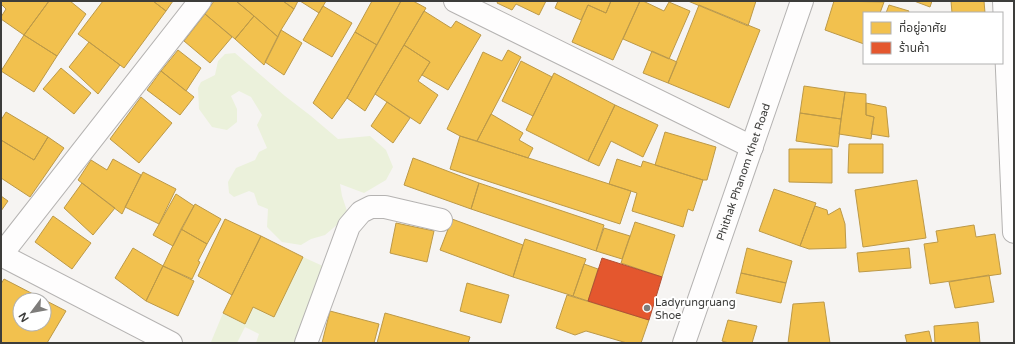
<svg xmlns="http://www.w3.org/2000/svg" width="1015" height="344" font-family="'Varela Round','Noto Sans Thai',sans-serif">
  <rect width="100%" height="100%" fill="#f6f4f2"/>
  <path fill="#ebf1db" d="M 235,53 L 285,96 L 311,116 L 338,139 L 370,136 L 386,150 L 393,167 L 386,180 L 364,193 L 340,184 L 342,196 L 347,211 L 338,224 L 325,235 L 311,239 L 301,245 L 282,242 L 267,227 L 268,209 L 258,205 L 254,193 L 249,191 L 234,197 L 229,193 L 228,182 L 236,168 L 255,160 L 259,152 L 267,148 L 257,125 L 262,115 L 251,97 L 239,91 L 231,96 L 237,109 L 237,122 L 227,130 L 212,127 L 199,109 L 198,88 L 201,82 L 215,75 L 218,61 L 225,54 Z
    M 303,257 L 325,267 L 297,343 L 256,343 L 259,334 L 245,327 L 237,343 L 213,343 L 211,342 L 223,313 L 245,324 L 253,307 Z"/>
  <path fill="#f2c14e" stroke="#bc9948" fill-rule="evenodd" d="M 1,1 L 49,1 L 24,35 L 1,19 L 1,17 L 6,9 L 1,4 Z
    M 49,1 L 70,1 L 86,14 L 57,56 L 24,35 Z
    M 103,1 L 153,1 L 166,11 L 124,68 L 78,34 Z
    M 153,1 L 173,1 L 166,11 Z
    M 214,1 L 236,1 L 254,16 L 235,39 L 205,14 Z
    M 236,1 L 283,1 L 294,9 L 281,30 L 278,37 L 254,16 Z
    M 283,1 L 298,1 L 294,9 Z
    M 300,1 L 326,1 L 319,13 Z
    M 372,1 L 401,1 L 377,45 L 355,32 Z
    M 401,1 L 413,1 L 426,8 L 365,111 L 347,98 Z
    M 498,1 L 546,1 L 539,15 L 516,4 L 512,10 L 497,3 Z
    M 558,1 L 611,1 L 606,13 L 588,5 L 581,20 L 555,8 Z
    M 611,1 L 640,1 L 613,60 L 572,42 L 588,5 L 606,13 Z
    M 640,1 L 643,1 L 664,11 L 669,2 L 690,11 L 669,59 L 623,39 Z
    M 688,1 L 756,1 L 748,26 Z
    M 834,1 L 884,2 L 880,13 L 864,13 L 864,44 L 825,30 Z
    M 914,1 L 932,1 L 930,7 Z
    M 951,1 L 984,1 L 985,13 L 952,13 Z
    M 699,5 L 760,30 L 729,108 L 668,83 Z
    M 889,5 L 909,11 L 908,13 L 886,13 Z
    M 323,6 L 352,23 L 332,57 L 303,40 Z
    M 424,11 L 451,28 L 456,21 L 481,35 L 448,90 L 422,75 L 430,62 L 404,45 Z
    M 205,14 L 232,37 L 210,63 L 184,41 Z
    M 254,16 L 278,37 L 264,65 L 235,39 Z
    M 281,30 L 302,43 L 284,75 L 265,62 Z
    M 355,32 L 377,45 L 347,98 L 332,119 L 313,103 Z
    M 24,35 L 57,56 L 34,92 L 1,71 Z
    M 89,42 L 120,65 L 98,94 L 69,67 Z
    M 404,45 L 430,62 L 418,81 L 438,95 L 420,124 L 375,94 Z
    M 178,50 L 201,68 L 186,91 L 161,71 Z
    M 508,50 L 521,57 L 477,141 L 460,136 L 447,129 L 483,52 L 502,61 Z
    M 652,51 L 677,62 L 668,83 L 643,73 Z
    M 521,61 L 552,77 L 533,116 L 502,101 Z
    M 61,68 L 91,93 L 74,114 L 43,89 Z
    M 161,71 L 194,97 L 180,115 L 147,90 Z
    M 554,73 L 615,105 L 588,161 L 526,130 Z
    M 804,86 L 845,92 L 841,119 L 800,113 Z
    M 845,92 L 866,94 L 866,115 L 874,117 L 871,139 L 839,134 Z
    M 141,97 L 172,123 L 139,163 L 110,139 Z
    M 387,102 L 410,118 L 393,143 L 371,126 Z
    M 866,103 L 886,107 L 889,137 L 871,134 L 874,117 L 866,115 Z
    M 615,105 L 658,125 L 643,157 L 611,141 L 599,166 L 588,161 Z
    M 6,112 L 48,137 L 34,160 L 1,140 L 1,120 Z
    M 800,113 L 841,119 L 838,147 L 796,141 Z
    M 491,114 L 523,133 L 519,140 L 533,148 L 528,158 L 477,141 Z
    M 665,132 L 716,147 L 707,180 L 703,180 L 655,165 Z
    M 460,136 L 631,191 L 620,224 L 450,169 Z
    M 48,137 L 64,148 L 30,197 L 1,178 L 1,140 L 34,160 Z
    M 849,144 L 883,144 L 883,173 L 848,173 Z
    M 789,149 L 832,149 L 832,183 L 789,182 Z
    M 413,158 L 479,183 L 471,209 L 404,185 Z
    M 113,159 L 141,175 L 122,214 L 78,180 L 91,160 L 107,170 Z
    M 617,159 L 641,167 L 643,161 L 703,180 L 693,211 L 688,209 L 683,227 L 632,211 L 637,193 L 609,184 Z
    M 143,172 L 176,189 L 159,224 L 125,207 Z
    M 917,180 L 926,238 L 863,247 L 855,190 Z
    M 82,183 L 115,208 L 93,235 L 64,208 Z
    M 479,183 L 604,225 L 596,251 L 471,209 Z
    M 774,189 L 816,203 L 800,246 L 759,231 Z
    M 176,194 L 194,206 L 173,246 L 153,235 Z
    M 1,196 L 8,201 L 1,211 Z
    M 195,204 L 221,219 L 207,244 L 181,229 Z
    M 815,206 L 827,210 L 828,215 L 840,208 L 845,224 L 846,248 L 809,249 L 800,246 Z
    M 53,216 L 91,243 L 72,269 L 35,242 Z
    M 225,219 L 261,236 L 232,295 L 198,276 Z
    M 452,219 L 523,245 L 513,277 L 440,250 Z
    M 635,222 L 675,235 L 662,277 L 621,263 Z
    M 396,223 L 434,231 L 427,262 L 390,253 Z
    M 974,225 L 976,237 L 995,234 L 1001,274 L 930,284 L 924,244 L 938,242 L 936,231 Z
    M 604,228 L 630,236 L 622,259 L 596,251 Z
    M 181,229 L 207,244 L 198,261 L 200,262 L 192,279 L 163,266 Z
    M 261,236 L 303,257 L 274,317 L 253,307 L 245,324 L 223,313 Z
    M 525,239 L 586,259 L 573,296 L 513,277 Z
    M 133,248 L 163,266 L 146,301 L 115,278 Z
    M 747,248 L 792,261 L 786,283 L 741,273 Z
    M 909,248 L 911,268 L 859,272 L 857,253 Z
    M 584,264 L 598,269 L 588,301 L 573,296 Z
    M 163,266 L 194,281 L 178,316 L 146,301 Z
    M 741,273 L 786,283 L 781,303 L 736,293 Z
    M 989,275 L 994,302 L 955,308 L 949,282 Z
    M 4,279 L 66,311 L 47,343 L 1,343 L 1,284 ZM 20,300 L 44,300 L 44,324 L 20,324 Z
    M 467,283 L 509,295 L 501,323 L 460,311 Z
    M 567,295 L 649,320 L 641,343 L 627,343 L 586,331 L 575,335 L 556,328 Z
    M 824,302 L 830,343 L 788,343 L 793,304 Z
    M 330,311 L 379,324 L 374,343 L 322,343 Z
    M 385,313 L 470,337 L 468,343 L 377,343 Z
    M 728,320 L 757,326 L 752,343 L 729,343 L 722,341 Z
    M 978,322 L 980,343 L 935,343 L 934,326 Z
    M 929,331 L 932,343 L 907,343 L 905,335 Z"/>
  <path fill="#e4572e" stroke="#b24f32" d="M 602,258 L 662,277 L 649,320 L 588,301 Z"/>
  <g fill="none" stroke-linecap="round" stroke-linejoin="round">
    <g stroke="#b5b3b2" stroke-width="24">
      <path id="minor" d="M 455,1 L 752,147
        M 1004,1 L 1014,232
        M 1,255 L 200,1
        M 1,255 L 171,343
        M 306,343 L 349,226 L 361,212 L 371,207 L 385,207 L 441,220"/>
    </g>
    <g stroke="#b5b3b2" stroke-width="24">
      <g id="major">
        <path id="s1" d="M 684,343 L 802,1"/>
      </g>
    </g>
    <use href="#minor" stroke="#fefdfd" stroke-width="22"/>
    <use href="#major" stroke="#fefdfd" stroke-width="22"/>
  </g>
  <circle fill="#7e7d7b" stroke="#fff" stroke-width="1.5" cx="647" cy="308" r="4"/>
  <g text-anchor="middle" stroke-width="4" stroke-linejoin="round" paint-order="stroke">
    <g font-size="11" fill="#3d3d3b" stroke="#fff">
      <text dy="4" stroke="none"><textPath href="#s1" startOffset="181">Phithak Phanom Khet Road</textPath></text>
    </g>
    <g font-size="11" fill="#3d3d3b" stroke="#fff" text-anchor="start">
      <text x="655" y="306">Ladyrungruang<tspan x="655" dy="13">Shoe</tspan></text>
    </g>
  </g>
  <rect width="1015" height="344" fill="none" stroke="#3d3d3b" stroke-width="4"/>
  <rect x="863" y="12" width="140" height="52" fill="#ffffff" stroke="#b1b1b1"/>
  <rect x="871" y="22" width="20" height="12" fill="#f2c14e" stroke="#b1b1b1"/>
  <text x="899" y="32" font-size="12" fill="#3d3d3b">ที่อยู่อาศัย</text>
  <rect x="871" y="42" width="20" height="12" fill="#e4572e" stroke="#b1b1b1"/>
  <text x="899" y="52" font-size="12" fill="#3d3d3b">ร้านค้า</text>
  <g transform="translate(32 312) rotate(238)"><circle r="19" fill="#ffffff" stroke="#b1b1b1"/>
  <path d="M0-3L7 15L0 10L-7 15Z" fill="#7e7d7b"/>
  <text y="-6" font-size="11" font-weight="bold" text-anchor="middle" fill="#3d3d3b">N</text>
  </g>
</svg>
